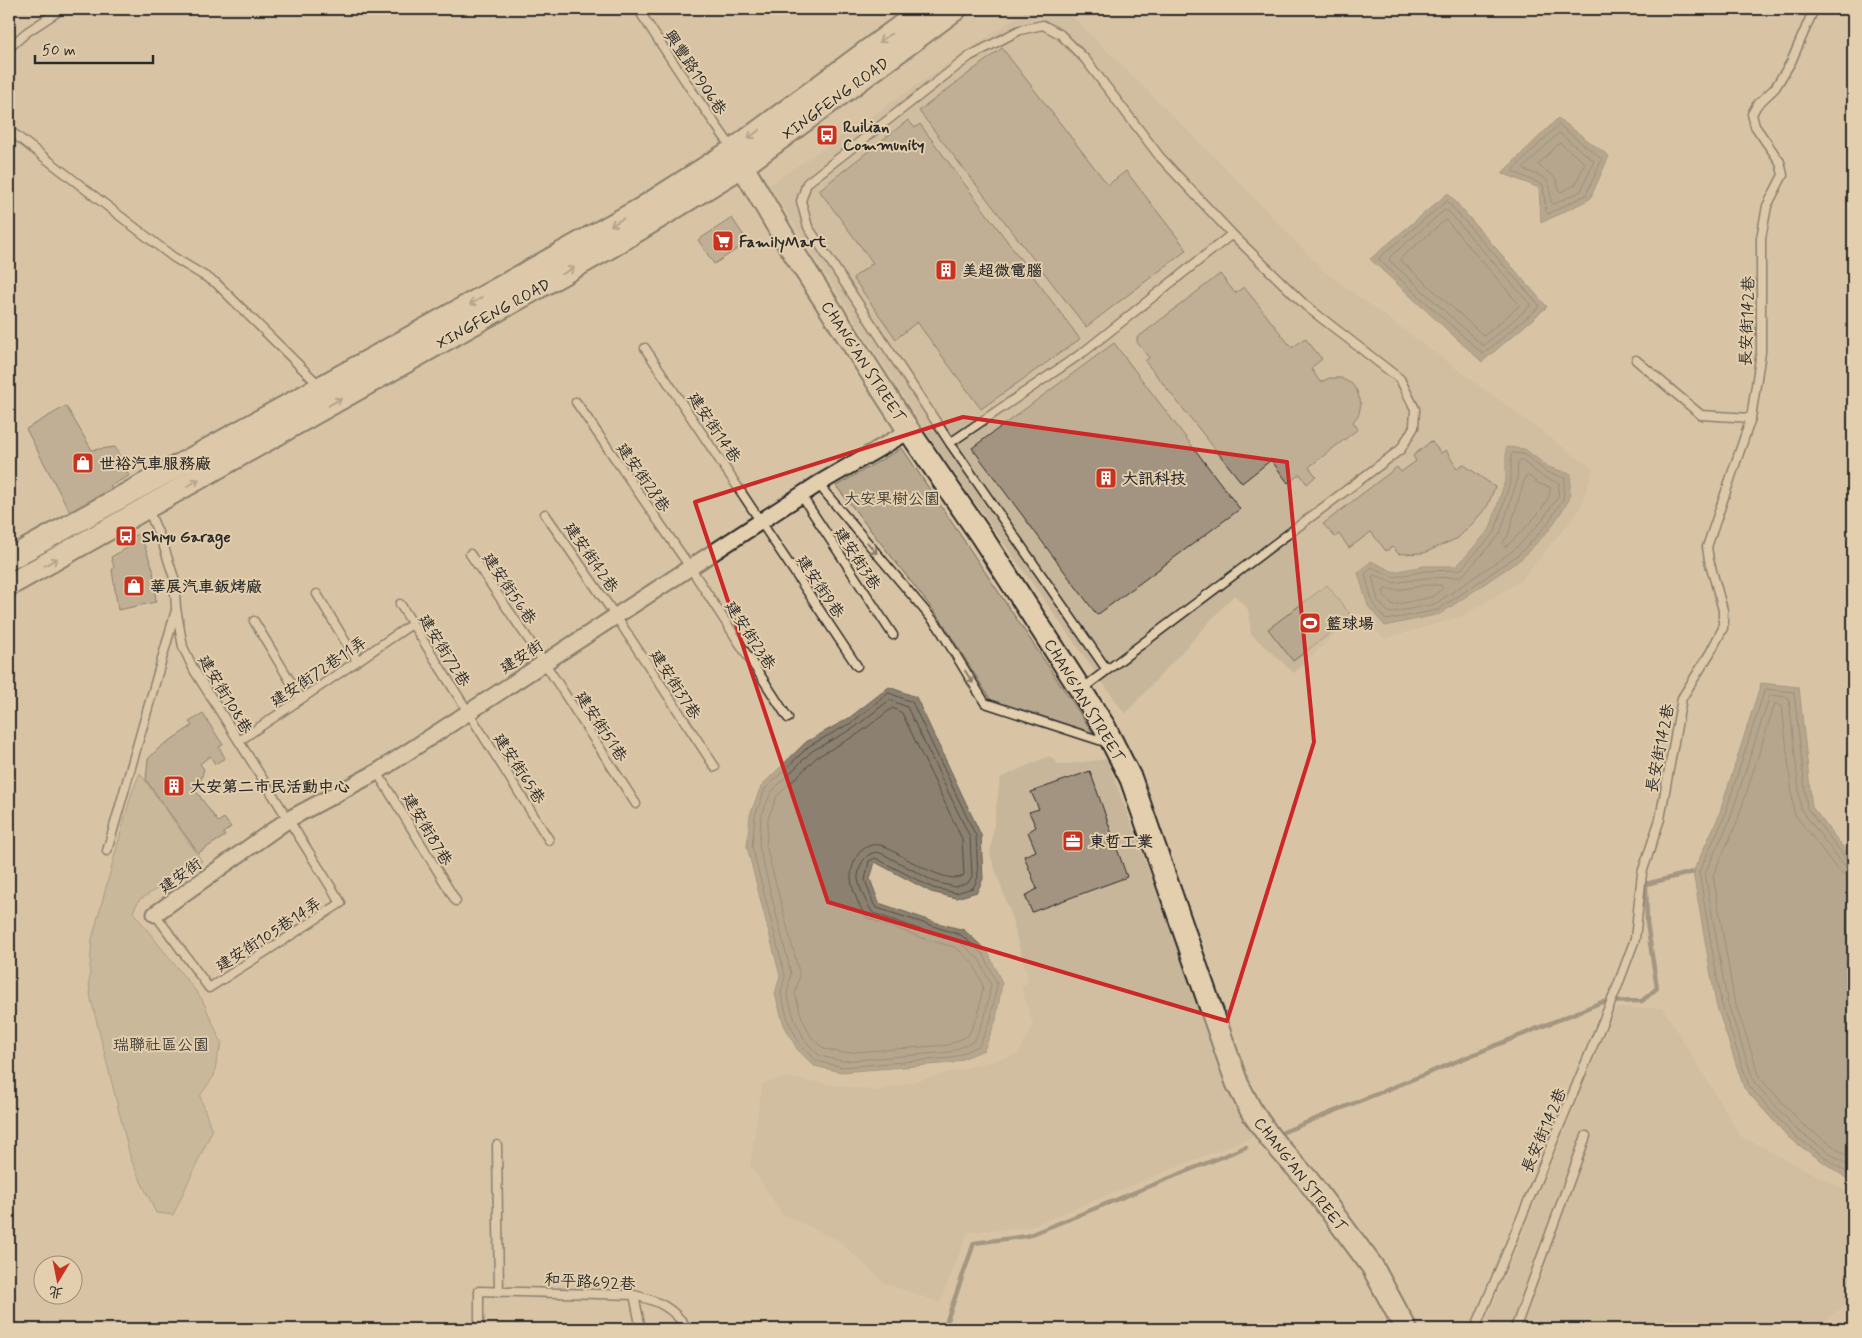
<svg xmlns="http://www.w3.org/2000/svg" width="1862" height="1338" font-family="Mynerve,'LXGW WenKai TC',sans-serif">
  <rect width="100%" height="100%" fill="#d8c4a5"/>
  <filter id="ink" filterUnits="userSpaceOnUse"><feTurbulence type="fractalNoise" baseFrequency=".02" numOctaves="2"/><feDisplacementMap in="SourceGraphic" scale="10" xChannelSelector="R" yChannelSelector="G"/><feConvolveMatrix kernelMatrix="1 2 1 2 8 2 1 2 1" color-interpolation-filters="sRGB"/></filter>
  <g filter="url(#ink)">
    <path fill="#c8b69a" d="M 1028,9 L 1065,9 L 1225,167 L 1323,270 L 1593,469 L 1580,510 L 1521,581 L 1461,617 L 1384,639 L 1358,613 L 1294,673 L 1251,634 L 1248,609 L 1234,595 L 1125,714 L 937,449 L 769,185 Z
      M 1049,756 L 1060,765 L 1107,759 L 1235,1099 L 1257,1135 L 1029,1227 L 968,1232 L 940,1303 L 884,1283 L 837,1240 L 782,1214 L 750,1165 L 762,1084 L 783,1077 L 878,1091 L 1018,1054 L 1033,1025 L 1021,988 L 1028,980 L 1010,912 L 990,855 L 1000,778 Z
      M 1617,1008 L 1663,1008 L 1741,1136 L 1853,1194 L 1853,1298 L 1823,1323 L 1820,1329 L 1483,1329 L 1612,1015 Z"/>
    <path fill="#b8a88f" stroke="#726a5d" d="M 902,448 L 1095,736 L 992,702 L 941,620 L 836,486 Z
      M 1327,585 L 1352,617 L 1293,661 L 1268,629 Z
      M 140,773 L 202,861 L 139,900 L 133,912 L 202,999 L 222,1044 L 217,1058 L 214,1076 L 200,1096 L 212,1131 L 173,1215 L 156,1213 L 131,1160 L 91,999 L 89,983 L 92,939 L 131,795 Z"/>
    <path fill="#8c816f" stroke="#655f54" d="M 1558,118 L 1609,156 L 1590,199 L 1541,223 L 1539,188 L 1502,173 Z
      M 1448,193 L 1547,307 L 1482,362 L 1370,259 Z
      M 1506,447 L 1525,449 L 1548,467 L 1571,474 L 1569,500 L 1550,529 L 1521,559 L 1440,614 L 1385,626 L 1368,606 L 1358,573 L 1371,561 L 1394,572 L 1424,566 L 1457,566 L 1490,529 L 1506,478 Z
      M 1761,683 L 1799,687 L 1812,807 L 1853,860 L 1853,1183 L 1789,1138 L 1744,1088 L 1716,1004 L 1693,872 L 1718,818 Z
      M 889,687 L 916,697 L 981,835 L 983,879 L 977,892 L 956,898 L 931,892 L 875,862 L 870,879 L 879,903 L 934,922 L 964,930 L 988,952 L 1002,983 L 996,1020 L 984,1050 L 953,1063 L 841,1072 L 814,1066 L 797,1049 L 784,1025 L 775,994 L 780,976 L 747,847 L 750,815 L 761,786 L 806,742 L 849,718 Z"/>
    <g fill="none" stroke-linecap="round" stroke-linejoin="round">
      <path stroke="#524d46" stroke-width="1" d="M 1559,125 L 1602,159 L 1586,195 L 1548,214 L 1546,211 L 1543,185 L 1514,172 L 1513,170 Z
        M 1559,133 L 1594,161 L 1581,191 L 1554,204 L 1551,202 C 1550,177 1548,179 1525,170 L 1524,168 Z
        M 1560,143 L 1585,163 L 1575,185 L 1561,192 L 1559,191 C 1557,172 1548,175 1538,165 Z
        M 1447,201 L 1539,305 L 1538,308 L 1483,354 L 1379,260 L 1380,257 Z
        M 1445,210 L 1448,211 L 1530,304 L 1529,307 L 1483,346 L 1389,260 L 1390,257 Z
        M 1446,220 L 1519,304 L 1519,306 L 1484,336 L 1400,260 L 1401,258 Z
        M 1513,453 L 1524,454 L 1546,472 L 1565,478 L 1563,499 L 1546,526 L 1518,555 L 1438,610 L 1386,620 L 1373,604 L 1365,574 L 1372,567 L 1394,577 L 1425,571 L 1460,570 L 1495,532 L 1511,479 L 1511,455 Z
        M 1521,460 L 1543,477 L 1559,483 L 1558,497 L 1541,522 L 1514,550 L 1435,604 L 1389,613 L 1378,601 L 1372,576 L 1375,575 L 1394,583 L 1425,578 L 1459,577 L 1464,574 L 1500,534 L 1517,481 L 1518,462 Z
        M 1526,476 L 1529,476 L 1539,484 L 1550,487 C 1553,503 1520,533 1509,544 L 1505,547 L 1503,543 L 1508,535 Z
        M 1426,585 L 1441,585 L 1443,588 L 1432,597 L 1393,605 L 1385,597 L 1383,592 L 1385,589 L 1397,590 Z
        M 889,693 L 912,702 L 976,836 L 978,877 L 973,888 L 956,893 L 933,888 L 875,858 L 869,861 L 865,880 L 874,905 L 877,908 L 961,935 L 984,955 L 997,984 L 991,1019 L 979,1046 L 951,1058 L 842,1067 L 817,1061 L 801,1046 L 789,1023 L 781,994 L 785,975 L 752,847 L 755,816 L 765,789 L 809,746 L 851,723 Z
        M 890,700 L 907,707 L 970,837 L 972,876 L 968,883 L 955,887 L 935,882 L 881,853 C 866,849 858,866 858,879 C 859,887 868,907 873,913 L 930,933 L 958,940 L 979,959 L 991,985 L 985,1017 L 974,1041 L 950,1052 L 842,1061 L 820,1056 L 806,1042 L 795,1021 L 787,994 L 791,973 L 759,846 L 761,817 L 771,792 L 812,751 L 854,728 Z
        M 893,708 L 902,713 L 962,839 L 964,875 C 950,888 900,854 884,846 C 863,839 851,860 851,878 C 851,888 861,911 867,918 L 928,940 L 955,947 L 973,963 L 983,986 L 978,1015 L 968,1036 L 948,1045 L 843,1053 L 824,1049 L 812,1038 L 802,1018 L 795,994 L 799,978 L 799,972 L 766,846 L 768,819 L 777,796 L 817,757 L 858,734 Z
        M 1853,862 L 1847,860 L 1807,808 L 1794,692 L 1765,689 L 1723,820 L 1699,872 L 1721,1002 L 1749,1086 L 1792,1134 L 1853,1177
        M 1853,868 L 1848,868 L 1843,864 L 1801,810 L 1789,699 L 1787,697 L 1770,695 L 1729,822 L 1705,873 L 1727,1001 L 1754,1082 L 1797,1130 L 1853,1169
        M 1853,876 L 1845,875 L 1837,869 L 1794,813 L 1782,706 L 1775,703 L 1736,825 L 1713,875 L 1734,999 L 1760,1078 L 1802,1124 L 1853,1160"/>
      <path stroke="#655f54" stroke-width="4.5" d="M 1281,1133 L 1602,1002 L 1642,1001 L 1657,988 L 1647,923 L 1646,884 L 1693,872
        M 944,1329 L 974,1243 L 1027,1236 L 1246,1147"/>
    </g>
    <path fill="#a29480" stroke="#2b2b2b" d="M 1002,48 L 1108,185 L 1126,171 L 1187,250 L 1086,327 L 919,111 Z
      M 908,120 L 915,128 L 920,124 L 1080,339 L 981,409 L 917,322 L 896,339 L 853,278 L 873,263 L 819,190 Z
      M 732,218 L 748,242 L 714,264 L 698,240 Z
      M 1220,274 L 1235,293 L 1244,287 L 1292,348 L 1305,338 L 1322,359 L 1311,368 L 1320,382 L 1330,378 L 1341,378 L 1352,384 L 1357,391 L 1361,403 L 1359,414 L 1353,422 L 1358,429 L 1309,467 L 1316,476 L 1307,484 L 1300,474 L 1288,483 L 1271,460 L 1242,483 L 1145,361 L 1149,358 L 1137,342 L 1137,338 Z
      M 1114,343 L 1240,509 L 1097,615 L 972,448 Z
      M 66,406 L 92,450 L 115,447 L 129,476 L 110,486 L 114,490 L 72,516 L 26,429 Z
      M 1431,441 L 1441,453 L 1446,450 L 1457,469 L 1463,464 L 1495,487 L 1488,505 L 1474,522 L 1458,538 L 1424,553 L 1399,554 L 1392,547 L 1386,551 L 1371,532 L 1349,548 L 1339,534 L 1335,537 L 1323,524 L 1397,467 L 1401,472 L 1416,461 L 1413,456 Z
      M 138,534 L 142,539 L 153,569 L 156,602 L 118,610 L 112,570 L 114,567 L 111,557 L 134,544 L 132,537 Z
      M 203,714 L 223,745 L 219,747 L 225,758 L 215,764 L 210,756 L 200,764 L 204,769 L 200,783 L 194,788 L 218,822 L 224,818 L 231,827 L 223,833 L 225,836 L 198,853 L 146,780 L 148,759 L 160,747 L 192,726 L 189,722 Z
      M 1090,771 L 1127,877 L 1032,912 L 1025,896 L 1037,889 L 1024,856 L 1036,851 L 1028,832 L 1036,827 L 1029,812 L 1039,809 L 1031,792 Z"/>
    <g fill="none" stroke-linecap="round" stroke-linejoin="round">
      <g stroke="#2b2b2b" stroke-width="11">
        <path id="lane" d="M 638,9 L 692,91 L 732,148
          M 9,48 L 27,32 L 62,9
          M 9,130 L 173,257 L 216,283 L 319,385
          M 645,348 L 857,666
          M 1636,360 L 1701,415 L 1751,418
          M 576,402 L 690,567 L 788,718
          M 950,443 L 1085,351 L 1232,234
          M 818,484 L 938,626 L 985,703 L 1108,743
          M 801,495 L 893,635
          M 148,509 L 164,547 L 174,578 L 176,608 L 183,647 L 194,670 L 341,903 L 209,988 L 155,914
          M 545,514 L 615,615 L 715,767
          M 470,554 L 544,662 L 636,804
          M 317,594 L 357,661
          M 400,604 L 549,840
          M 254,621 L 301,699
          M 1082,689 L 1401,449 L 1414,427 L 1415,409 L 1400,379 L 1306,306 L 1232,234 L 1160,157 L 1085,59 L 1060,34 L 1043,25 L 1020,30 L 970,56 L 807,183 L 801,201 L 808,227 L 950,443 L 1107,670
          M 239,741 L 412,624
          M 377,772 L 456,901
          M 107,851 L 176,610
          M 497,1145 L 499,1292
          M 634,1295 L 641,1329
          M 479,1329 L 479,1291 L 634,1295 C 659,1301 672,1307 688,1329
          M 1475,1329 L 1616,990 L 1635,939 L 1642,873 L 1660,819 L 1682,698 L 1710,653 L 1723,628 L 1723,610 L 1709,560 L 1707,547 L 1751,418 L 1761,352 L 1761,238 L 1767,206 L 1783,175 L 1780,162 L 1755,126 L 1752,114 L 1757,105 L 1775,88 L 1791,62 L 1814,9
          M 1515,1329 L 1586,1136"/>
      </g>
      <g stroke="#2b2b2b" stroke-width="19">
        <path id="street" d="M 155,914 L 289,819 L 377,772 L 818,484 L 909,431"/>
      </g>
      <g stroke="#2b2b2b" stroke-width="25">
        <path id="secondary" d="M 733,150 L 785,239 L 909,431 L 982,537 L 1104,726 L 1131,779 L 1237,1083 L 1252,1112 L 1271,1139 L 1307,1179 L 1372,1266 L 1406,1329
          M 9,559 L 350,371 L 639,210 L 733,150 L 924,9
          M 9,585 L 612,246 L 743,166 L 956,9"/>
      </g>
      <use href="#lane" stroke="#e3cead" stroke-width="8"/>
      <use href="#street" stroke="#e3cead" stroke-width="15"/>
      <use href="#secondary" stroke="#e3cead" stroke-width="21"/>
    </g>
    <defs><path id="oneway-shaft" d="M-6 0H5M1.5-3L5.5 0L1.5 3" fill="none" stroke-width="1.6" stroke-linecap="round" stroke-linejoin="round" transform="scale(1.25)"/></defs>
    <g stroke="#877c6c">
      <use href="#oneway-shaft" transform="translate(885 38) rotate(144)"/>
      <use href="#oneway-shaft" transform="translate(754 134) rotate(143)"/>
      <use href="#oneway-shaft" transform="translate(617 222) rotate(151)"/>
      <use href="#oneway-shaft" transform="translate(568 271) rotate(-29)"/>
      <use href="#oneway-shaft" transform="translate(476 301) rotate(151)"/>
      <use href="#oneway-shaft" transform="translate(335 402) rotate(-30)"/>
      <use href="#oneway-shaft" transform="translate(193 483) rotate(-30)"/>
      <use href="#oneway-shaft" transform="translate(872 548) rotate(50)"/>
      <use href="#oneway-shaft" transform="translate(51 562) rotate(-29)"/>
      <use href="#oneway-shaft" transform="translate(969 677) rotate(58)"/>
    </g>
  </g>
  <path d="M0 0H1862V1338H0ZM 963,417 L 1287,462 L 1314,742 L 1227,1021 L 828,902 L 695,502 Z" fill="#d8c4a5" fill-opacity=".55" fill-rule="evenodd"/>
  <path fill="none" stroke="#cd2828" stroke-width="4" stroke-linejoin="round" d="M 963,417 L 1287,462 L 1314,742 L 1227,1021 L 828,902 L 695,502 Z"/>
  <defs>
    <g id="bus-square" transform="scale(1.125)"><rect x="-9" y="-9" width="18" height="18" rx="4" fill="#c8321e" stroke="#e3cead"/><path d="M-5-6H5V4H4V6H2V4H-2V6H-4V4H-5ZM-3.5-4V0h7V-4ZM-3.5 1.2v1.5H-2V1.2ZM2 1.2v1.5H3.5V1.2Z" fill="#fff"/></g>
    <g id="supermarket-square" transform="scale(1.125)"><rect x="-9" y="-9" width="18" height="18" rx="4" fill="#c8321e" stroke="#e3cead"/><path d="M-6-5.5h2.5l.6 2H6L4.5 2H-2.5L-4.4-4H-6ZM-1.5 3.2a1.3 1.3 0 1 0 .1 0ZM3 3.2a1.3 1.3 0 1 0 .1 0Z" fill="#fff"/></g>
    <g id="building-square" transform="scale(1.125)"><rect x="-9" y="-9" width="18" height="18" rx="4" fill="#c8321e" stroke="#e3cead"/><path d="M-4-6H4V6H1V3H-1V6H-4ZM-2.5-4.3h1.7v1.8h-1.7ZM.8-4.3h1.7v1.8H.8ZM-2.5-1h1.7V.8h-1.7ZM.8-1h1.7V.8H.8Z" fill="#fff"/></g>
    <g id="shop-square" transform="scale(1.125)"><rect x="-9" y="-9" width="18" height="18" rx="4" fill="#c8321e" stroke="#e3cead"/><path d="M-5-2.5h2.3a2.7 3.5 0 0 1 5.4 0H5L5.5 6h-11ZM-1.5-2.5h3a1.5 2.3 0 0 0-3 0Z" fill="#fff"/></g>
    <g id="stadium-square" transform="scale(1.125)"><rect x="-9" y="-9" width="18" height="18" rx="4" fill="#c8321e" stroke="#e3cead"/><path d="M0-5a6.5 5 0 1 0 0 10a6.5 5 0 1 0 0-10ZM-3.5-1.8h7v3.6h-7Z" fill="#fff"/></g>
    <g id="office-square" transform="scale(1.125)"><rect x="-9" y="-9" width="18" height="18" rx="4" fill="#c8321e" stroke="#e3cead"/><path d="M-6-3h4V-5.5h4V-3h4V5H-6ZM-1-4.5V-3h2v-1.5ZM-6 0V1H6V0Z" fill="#fff"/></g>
  </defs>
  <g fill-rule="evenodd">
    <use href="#bus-square" x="827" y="135"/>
    <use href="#supermarket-square" x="723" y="241"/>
    <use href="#building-square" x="946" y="270"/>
    <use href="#shop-square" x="83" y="463"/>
    <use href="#building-square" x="1106" y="478"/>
    <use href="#bus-square" x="126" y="536"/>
    <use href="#shop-square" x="134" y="586"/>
    <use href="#stadium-square" x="1310" y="623"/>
    <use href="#building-square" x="174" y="786"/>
    <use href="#office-square" x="1073" y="841"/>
  </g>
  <g text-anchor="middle" stroke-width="4" stroke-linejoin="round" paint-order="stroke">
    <g font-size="16" fill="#2b2b2b" stroke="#e3cead">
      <text transform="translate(696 72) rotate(56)" y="6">興豐路1906巷</text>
      <text transform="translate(835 98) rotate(-36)" y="6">XINGFENG ROAD</text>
      <text transform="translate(493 313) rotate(-29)" y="6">XINGFENG ROAD</text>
      <text transform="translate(1746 321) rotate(-88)" y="6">長安街142巷</text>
      <text transform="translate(864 361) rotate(57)" y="6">CHANG'AN STREET</text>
      <text transform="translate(715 427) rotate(56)" y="6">建安街14巷</text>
      <text transform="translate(644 477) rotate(55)" y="6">建安街28巷</text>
      <text transform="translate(592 557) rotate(55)" y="6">建安街42巷</text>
      <text transform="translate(858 558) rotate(57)" y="6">建安街3巷</text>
      <text transform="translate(821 586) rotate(56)" y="6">建安街9巷</text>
      <text transform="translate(510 588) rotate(56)" y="6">建安街56巷</text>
      <text transform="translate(751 635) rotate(57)" y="6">建安街23巷</text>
      <text transform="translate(445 650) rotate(58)" y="6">建安街72巷</text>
      <text transform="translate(521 656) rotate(-33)" y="6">建安街</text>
      <text transform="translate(318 671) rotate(-34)" y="6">建安街72巷11弄</text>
      <text transform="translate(676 684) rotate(57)" y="6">建安街37巷</text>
      <text transform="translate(226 694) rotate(59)" y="6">建安街108巷</text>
      <text transform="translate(1085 700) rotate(59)" y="6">CHANG'AN STREET</text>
      <text transform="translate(602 726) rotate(57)" y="6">建安街51巷</text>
      <text transform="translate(1659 748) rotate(-79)" y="6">長安街142巷</text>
      <text transform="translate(520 768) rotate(57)" y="6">建安街65巷</text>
      <text transform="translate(428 829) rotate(59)" y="6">建安街87巷</text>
      <text transform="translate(180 875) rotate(-36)" y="6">建安街</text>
      <text transform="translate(268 934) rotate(-33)" y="6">建安街105巷14弄</text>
      <text transform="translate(1543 1130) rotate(-67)" y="6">長安街142巷</text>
      <text transform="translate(1301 1174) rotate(52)" y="6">CHANG'AN STREET</text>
      <text transform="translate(590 1281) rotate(3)" y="6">和平路692巷</text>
    </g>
    <g font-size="16" font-weight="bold" fill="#2b2b2b" stroke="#e3cead" text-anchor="start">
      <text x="843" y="132">Ruilian<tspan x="843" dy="18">Community</tspan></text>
      <text x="739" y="247">FamilyMart</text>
      <text x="962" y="276">美超微電腦</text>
      <text x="99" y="469">世裕汽車服務廠</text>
      <text x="1122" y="484">大訊科技</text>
      <text x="142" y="542">Shiyu Garage</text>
      <text x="150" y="592">華展汽車鈑烤廠</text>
      <text x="1326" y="629">籃球場</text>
      <text x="190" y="792">大安第二市民活動中心</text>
      <text x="1089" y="847">東哲工業</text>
    </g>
    <g font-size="16" fill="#403e3a" stroke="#e3cead">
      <text x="892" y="504">大安果樹公園</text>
      <text x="161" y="1050">瑞聯社區公園</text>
    </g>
  </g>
  <rect width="1862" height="1338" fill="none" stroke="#e3cead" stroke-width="30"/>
  <rect x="15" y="15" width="1832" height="1308" fill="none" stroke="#2b2b2b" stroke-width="2" filter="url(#ink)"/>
  <g transform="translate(58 1280) rotate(190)"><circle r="24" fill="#e3cead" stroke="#998d79"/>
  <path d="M0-4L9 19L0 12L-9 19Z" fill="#c8321e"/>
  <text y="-8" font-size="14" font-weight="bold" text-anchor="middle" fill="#2b2b2b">北</text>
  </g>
  <path d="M35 55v8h118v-8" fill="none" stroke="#2b2b2b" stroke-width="2.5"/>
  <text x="42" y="55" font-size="15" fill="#2b2b2b" stroke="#e3cead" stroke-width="4" paint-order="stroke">50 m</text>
</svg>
